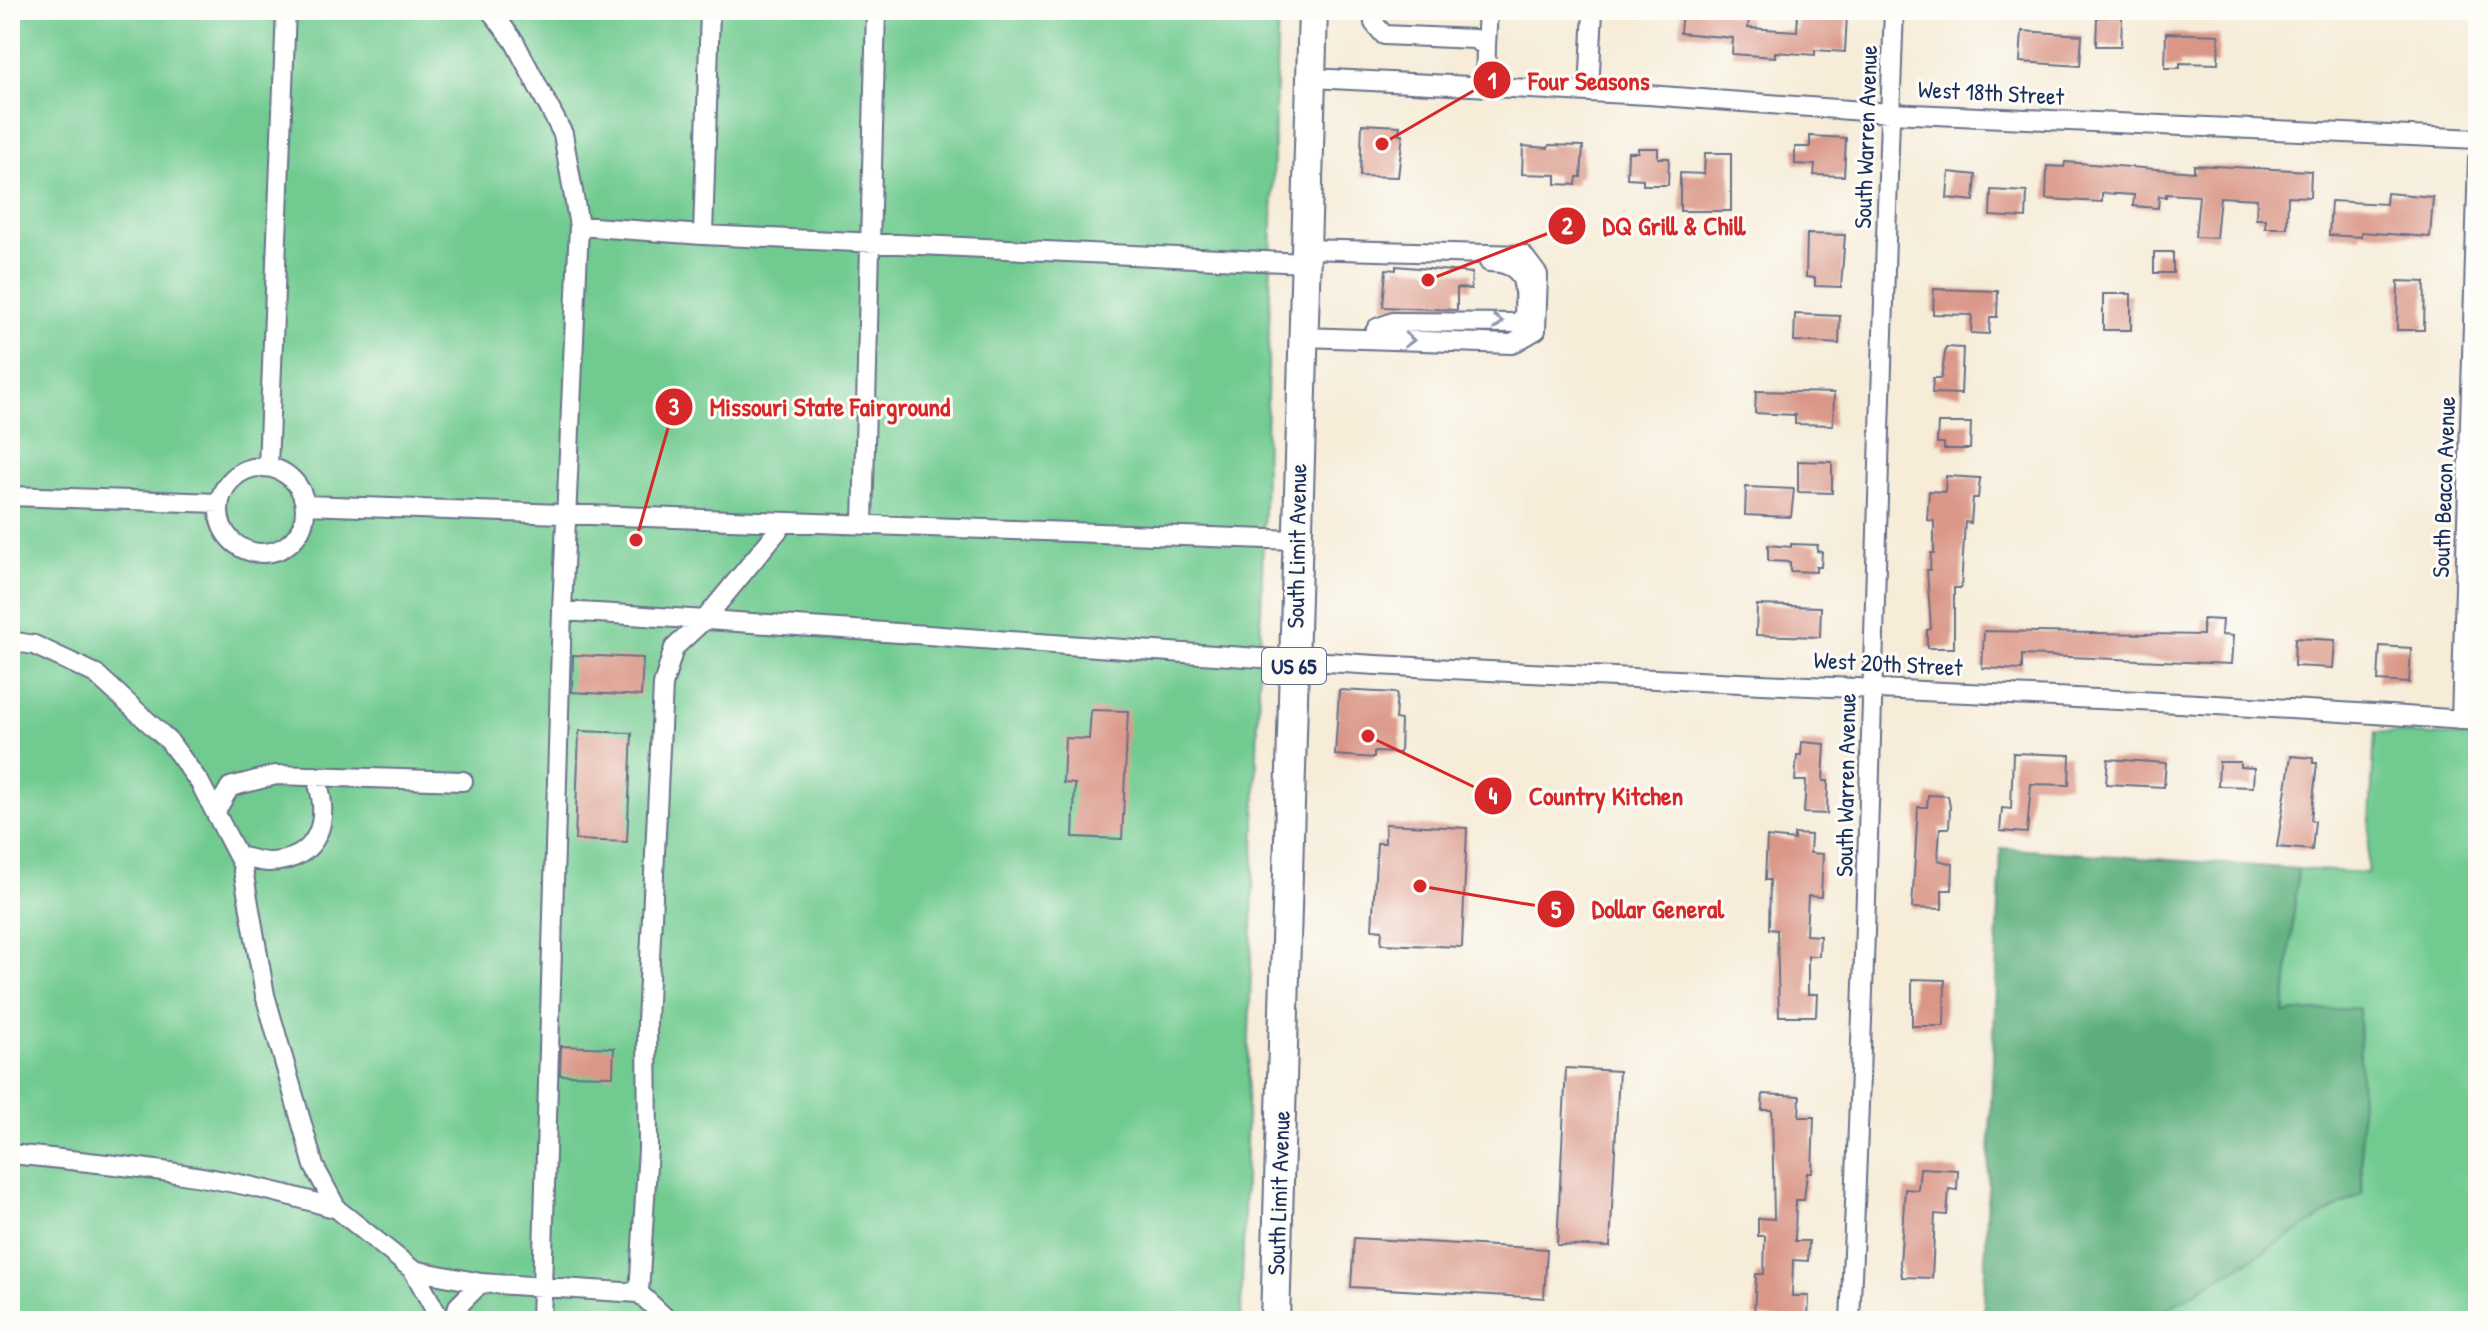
<svg xmlns="http://www.w3.org/2000/svg" width="2488" height="1331" font-family="'Patrick Hand',sans-serif">
  <rect width="100%" height="100%" fill="#fdfcf7"/>
  <filter id="ink" filterUnits="userSpaceOnUse"><feTurbulence type="fractalNoise" baseFrequency=".0125" numOctaves="2"/><feDisplacementMap in="SourceGraphic" scale="16" xChannelSelector="R" yChannelSelector="G"/><feConvolveMatrix kernelMatrix="1 2 1 2 8 2 1 2 1" color-interpolation-filters="sRGB"/></filter>
  <filter id="wash" filterUnits="userSpaceOnUse"><feTurbulence type="fractalNoise" baseFrequency=".006" numOctaves="4" result="noise"/><feDisplacementMap in="SourceGraphic" scale="32" xChannelSelector="R" yChannelSelector="G"/><feGaussianBlur stdDeviation="1.8" result="paint"/><feColorMatrix in="noise" values="0 0 0 0 0 0 0 0 0 0 0 0 0 0 0 0 0 1.4 0 .05"/><feComposite in="paint" operator="in"/></filter>
  <g filter="url(#wash)">
    <rect width="100%" height="100%" fill="#f6ecd8"/>
    <path fill="#71cb91" stroke="#467d78" stroke-width="2" d="M 10,10 L 1278,10 L 1241,1321 L 10,1321 Z
      M 2375,732 L 2478,737 L 2478,1321 L 2147,1321 L 2362,1192 L 2359,1008 L 2284,1013 L 2298,869 L 2367,873 Z"/>
    <path fill="#5caf7b" stroke="#3c6f6c" stroke-width="2" d="M 2001,848 L 2298,869 L 2284,1013 L 2359,1008 L 2362,1193 L 2147,1321 L 1983,1321 Z"/>
    <g id="blocks">
      <path fill="#da9788" d="M 1682,10 L 1728,10 L 1728,15 L 1749,17 L 1748,28 L 1797,31 L 1798,12 L 1847,15 L 1845,52 L 1815,50 L 1815,55 L 1775,52 L 1775,57 L 1732,54 L 1733,38 L 1680,33 Z
        M 2097,17 L 2122,17 L 2121,46 L 2096,46 Z
        M 2022,31 L 2082,35 L 2080,66 L 2020,62 Z
        M 2166,33 L 2219,35 L 2218,64 L 2180,63 L 2180,68 L 2165,68 Z
        M 1362,124 L 1400,126 L 1399,134 L 1403,134 L 1398,177 L 1360,176 Z
        M 1810,136 L 1846,138 L 1844,176 L 1814,175 L 1815,165 L 1795,164 L 1795,147 L 1810,147 Z
        M 1549,145 L 1583,146 L 1581,177 L 1577,177 L 1576,185 L 1556,184 L 1556,175 L 1522,174 L 1523,146 L 1548,148 Z
        M 1638,148 L 1658,148 L 1658,158 L 1669,158 L 1668,185 L 1643,185 L 1643,179 L 1627,178 L 1628,152 L 1638,152 Z
        M 1705,153 L 1731,153 L 1731,211 L 1680,211 L 1680,173 L 1704,174 Z
        M 2065,162 L 2194,172 L 2194,165 L 2311,171 L 2310,197 L 2288,196 L 2287,228 L 2265,228 L 2266,219 L 2256,219 L 2257,199 L 2220,197 L 2216,238 L 2195,237 L 2199,196 L 2166,194 L 2166,197 L 2159,196 L 2158,208 L 2133,206 L 2134,195 L 2102,193 L 2102,202 L 2046,199 L 2047,166 L 2064,167 Z
        M 1949,172 L 1976,175 L 1974,201 L 1947,198 Z
        M 1991,190 L 2027,192 L 2026,218 L 1990,216 Z
        M 2387,193 L 2433,197 L 2430,237 L 2361,232 L 2361,237 L 2329,235 L 2331,201 L 2386,204 Z
        M 1561,220 L 1579,220 L 1579,242 L 1561,241 Z
        M 1807,234 L 1845,235 L 1841,287 L 1815,286 L 1815,278 L 1806,277 Z
        M 2154,252 L 2173,252 L 2173,273 L 2154,273 Z
        M 1396,266 L 1472,273 L 1471,289 L 1457,288 L 1457,310 L 1383,307 L 1386,269 L 1396,270 Z
        M 2398,281 L 2425,282 L 2424,330 L 2397,330 Z
        M 1934,289 L 1998,291 L 1997,317 L 1990,317 L 1989,334 L 1971,333 L 1972,315 L 1933,314 Z
        M 2103,294 L 2131,294 L 2131,330 L 2103,330 Z
        M 1795,314 L 1840,316 L 1839,344 L 1794,341 Z
        M 1946,347 L 1963,348 L 1961,394 L 1932,393 L 1933,378 L 1941,378 Z
        M 1756,391 L 1834,393 L 1833,425 L 1795,424 L 1795,415 L 1755,413 Z
        M 1938,423 L 1971,423 L 1970,449 L 1944,449 L 1944,443 L 1937,443 Z
        M 1798,461 L 1832,462 L 1832,493 L 1798,492 Z
        M 1946,476 L 1980,478 L 1978,498 L 1973,498 L 1971,523 L 1965,522 L 1961,588 L 1954,588 L 1954,648 L 1927,648 L 1927,630 L 1931,629 L 1927,570 L 1930,570 L 1931,553 L 1934,553 L 1934,521 L 1927,520 L 1929,491 L 1945,492 Z
        M 1746,487 L 1794,489 L 1791,517 L 1745,515 Z
        M 1791,544 L 1818,545 L 1817,551 L 1822,552 L 1821,567 L 1816,567 L 1816,572 L 1790,571 L 1790,562 L 1768,561 L 1768,545 L 1791,547 Z
        M 1757,605 L 1821,607 L 1820,637 L 1756,635 Z
        M 2203,619 L 2222,620 L 2221,635 L 2233,636 L 2231,664 L 2022,655 L 2022,670 L 1982,668 L 1984,631 L 2203,635 Z
        M 2295,638 L 2335,640 L 2333,668 L 2294,666 Z
        M 2380,646 L 2411,648 L 2409,683 L 2378,681 Z
        M 573,655 L 643,658 L 641,696 L 572,692 Z
        M 1339,690 L 1397,693 L 1395,719 L 1401,720 L 1400,753 L 1374,752 L 1374,758 L 1335,755 Z
        M 1091,710 L 1128,711 L 1122,839 L 1073,837 L 1075,784 L 1063,783 L 1065,738 L 1089,739 Z
        M 579,731 L 632,733 L 627,842 L 575,840 Z
        M 1802,742 L 1825,744 L 1823,781 L 1828,781 L 1827,814 L 1804,813 L 1806,781 L 1795,781 L 1797,755 L 1801,755 Z
        M 2013,753 L 2070,755 L 2069,785 L 2031,784 L 2027,833 L 2000,831 L 2002,808 L 2011,809 Z
        M 2291,756 L 2313,758 L 2313,763 L 2317,763 L 2311,820 L 2315,821 L 2312,850 L 2277,847 Z
        M 2108,759 L 2166,763 L 2164,787 L 2106,784 Z
        M 2219,762 L 2240,762 L 2240,767 L 2254,768 L 2253,787 L 2218,786 Z
        M 1928,795 L 1948,796 L 1950,807 L 1949,828 L 1940,828 L 1938,860 L 1953,864 L 1952,890 L 1942,890 L 1942,909 L 1912,908 L 1918,807 L 1927,807 Z
        M 1385,824 L 1467,828 L 1462,947 L 1381,944 L 1382,930 L 1372,929 L 1377,843 L 1385,843 Z
        M 1794,834 L 1811,835 L 1810,853 L 1823,854 L 1821,897 L 1808,896 L 1806,935 L 1820,936 L 1819,956 L 1808,956 L 1808,994 L 1817,994 L 1816,1016 L 1779,1016 L 1777,930 L 1769,929 L 1770,880 L 1765,880 L 1767,837 L 1794,840 Z
        M 1912,979 L 1945,980 L 1944,1026 L 1912,1026 Z
        M 561,1046 L 614,1048 L 613,1076 L 560,1075 Z
        M 1566,1068 L 1619,1071 L 1610,1247 L 1557,1245 Z
        M 1763,1094 L 1800,1096 L 1799,1117 L 1814,1117 L 1812,1173 L 1807,1173 L 1804,1200 L 1796,1200 L 1795,1241 L 1809,1241 L 1808,1261 L 1793,1260 L 1792,1296 L 1809,1296 L 1808,1320 L 1754,1317 L 1756,1274 L 1764,1274 L 1765,1236 L 1758,1236 L 1758,1218 L 1774,1219 L 1772,1110 L 1762,1110 Z
        M 1920,1168 L 1958,1170 L 1957,1190 L 1949,1189 L 1947,1215 L 1935,1214 L 1932,1278 L 1902,1277 L 1900,1263 L 1905,1189 L 1918,1190 Z
        M 1354,1238 L 1547,1249 L 1544,1298 L 1351,1287 Z"/>
    </g>
  </g>
  <g filter="url(#ink)">
    <use href="#blocks" fill-opacity="0" stroke="#687189" stroke-width="2"/>
    <g fill="none" stroke-linecap="round" stroke-linejoin="round">
      <g stroke="#687189" stroke-width="22">
        <path id="minor" d="M 490,10 L 514,41 L 563,134 L 579,226 L 562,611 L 541,1321
          M 1374,10 L 1374,23 L 1384,35 L 1474,39 L 1486,46 L 1485,87
          M 1486,46 L 1488,10
          M 1311,78 L 1648,95 L 1890,113 L 2478,139
          M 1589,92 L 1593,10
          M 579,226 L 703,235 L 1305,263
          M 703,235 L 710,10
          M 1303,337 L 1512,344 L 1536,330 L 1538,275 L 1523,255 L 1305,249
          M 1371,339 L 1377,328 L 1393,322 L 1518,323 L 1524,316 C 1525,285 1527,263 1489,262
          M 268,467 L 286,10
          M219 510a43 43 0 1 1 86 0a43 43 0 1 1-86 0Z
          M 10,496 L 219,503
          M 305,505 L 1297,540
          M 863,524 L 876,10
          M 562,611 C 806,625 1049,645 1293,660 C 1688,685 2084,693 2478,721
          M 10,641 L 34,645 L 96,674 L 169,741 L 200,783 L 242,864 L 265,995 L 314,1166 L 337,1209 L 413,1270 L 441,1321
          M 2461,720 L 2478,159
          M 216,811 L 230,787 L 276,775 L 463,781
          M 238,856 C 248,858 260,862 269,862 C 320,861 332,817 315,776
          M 10,1154 C 122,1165 230,1175 337,1209
          M 413,1270 L 481,1283
          M 455,1321 L 458,1306 L 481,1283 L 639,1293
          M 669,1321 L 639,1293 L 648,1149 L 647,1022 L 663,685 L 674,648 L 705,619 L 785,522
          M 1850,1321 C 1870,884 1877,447 1894,10"/>
      </g>
      <g stroke="#687189" stroke-width="32">
        <path id="highway" d="M 1275,1321 L 1313,10"/>
      </g>
      <use href="#minor" stroke="#fff" stroke-width="18"/>
      <use href="#highway" stroke="#fff" stroke-width="28"/>
    </g>
    <defs><path id="oneway-chevron" d="M-2-3.5L2.5 0L-2 3.5" fill="none" stroke-width="1.6" stroke-linecap="round" stroke-linejoin="round" transform="scale(2)"/></defs>
    <g stroke="#8d97ae">
      <use href="#oneway-chevron" transform="translate(1498 322)"/>
      <use href="#oneway-chevron" transform="translate(1409 340) rotate(2)"/>
    </g>
  </g>
  <g text-anchor="middle" stroke-width="6" stroke-linejoin="round" paint-order="stroke">
    <rect fill="#fdfcf7" stroke="#5f6c8c" stroke-width="2" x="1262" y="648" width="64" height="36" rx="6"/>
    <g font-size="22" font-weight="bold" fill="#1b2f5e">
      <text x="1294" y="674">US 65</text>
    </g>
    <g font-size="24" fill="#1b2f5e" stroke="#fdfcf7">
      <text transform="translate(1991 93) rotate(3)" y="8">West 18th Street</text>
      <text transform="translate(1866 137) rotate(-88)" y="8">South Warren Avenue</text>
      <text transform="translate(2444 487) rotate(-88)" y="8">South Beacon Avenue</text>
      <text transform="translate(1297 546) rotate(-89)" y="8">South Limit Avenue</text>
      <text transform="translate(1888 664) rotate(3)" y="8">West 20th Street</text>
      <text transform="translate(1846 785) rotate(-89)" y="8">South Warren Avenue</text>
      <text transform="translate(1279 1193) rotate(-88)" y="8">South Limit Avenue</text>
    </g>
  </g>
  <path fill="none" stroke="#d62828" stroke-width="3" d="M1382 144L1492 80M1428 280L1567 226M636 540L674 407M1368 736L1493 796M1420 886L1556 909"/>
  <g fill="#d62828" stroke="#fdfcf7" stroke-width="3">
    <circle cx="1382" cy="144" r="8"/>
    <circle cx="1428" cy="280" r="8"/>
    <circle cx="636" cy="540" r="8"/>
    <circle cx="1368" cy="736" r="8"/>
    <circle cx="1420" cy="886" r="8"/>
    <circle cx="1492" cy="80" r="20"/>
    <circle cx="1567" cy="226" r="20"/>
    <circle cx="674" cy="407" r="20"/>
    <circle cx="1493" cy="796" r="20"/>
    <circle cx="1556" cy="909" r="20"/>
  </g>
  <g font-size="24" text-anchor="middle" font-weight="bold" fill="#fff">
    <text x="1492" y="89">1</text>
    <text x="1567" y="234">2</text>
    <text x="674" y="415">3</text>
    <text x="1493" y="804">4</text>
    <text x="1556" y="918">5</text>
  </g>
  <g font-size="26" text-anchor="middle" font-weight="bold" fill="#d62828" stroke="#fdfcf7" stroke-width="6" stroke-linejoin="round" paint-order="stroke">
    <text x="1589" y="90">Four Seasons</text>
    <text x="1674" y="235">DQ Grill &amp; Chill</text>
    <text x="830" y="416">Missouri State Fairground</text>
    <text x="1606" y="805">Country Kitchen</text>
    <text x="1658" y="918">Dollar General</text>
  </g>
  <rect width="2488" height="1331" fill="none" stroke="#fdfcf7" stroke-width="40"/>
</svg>
